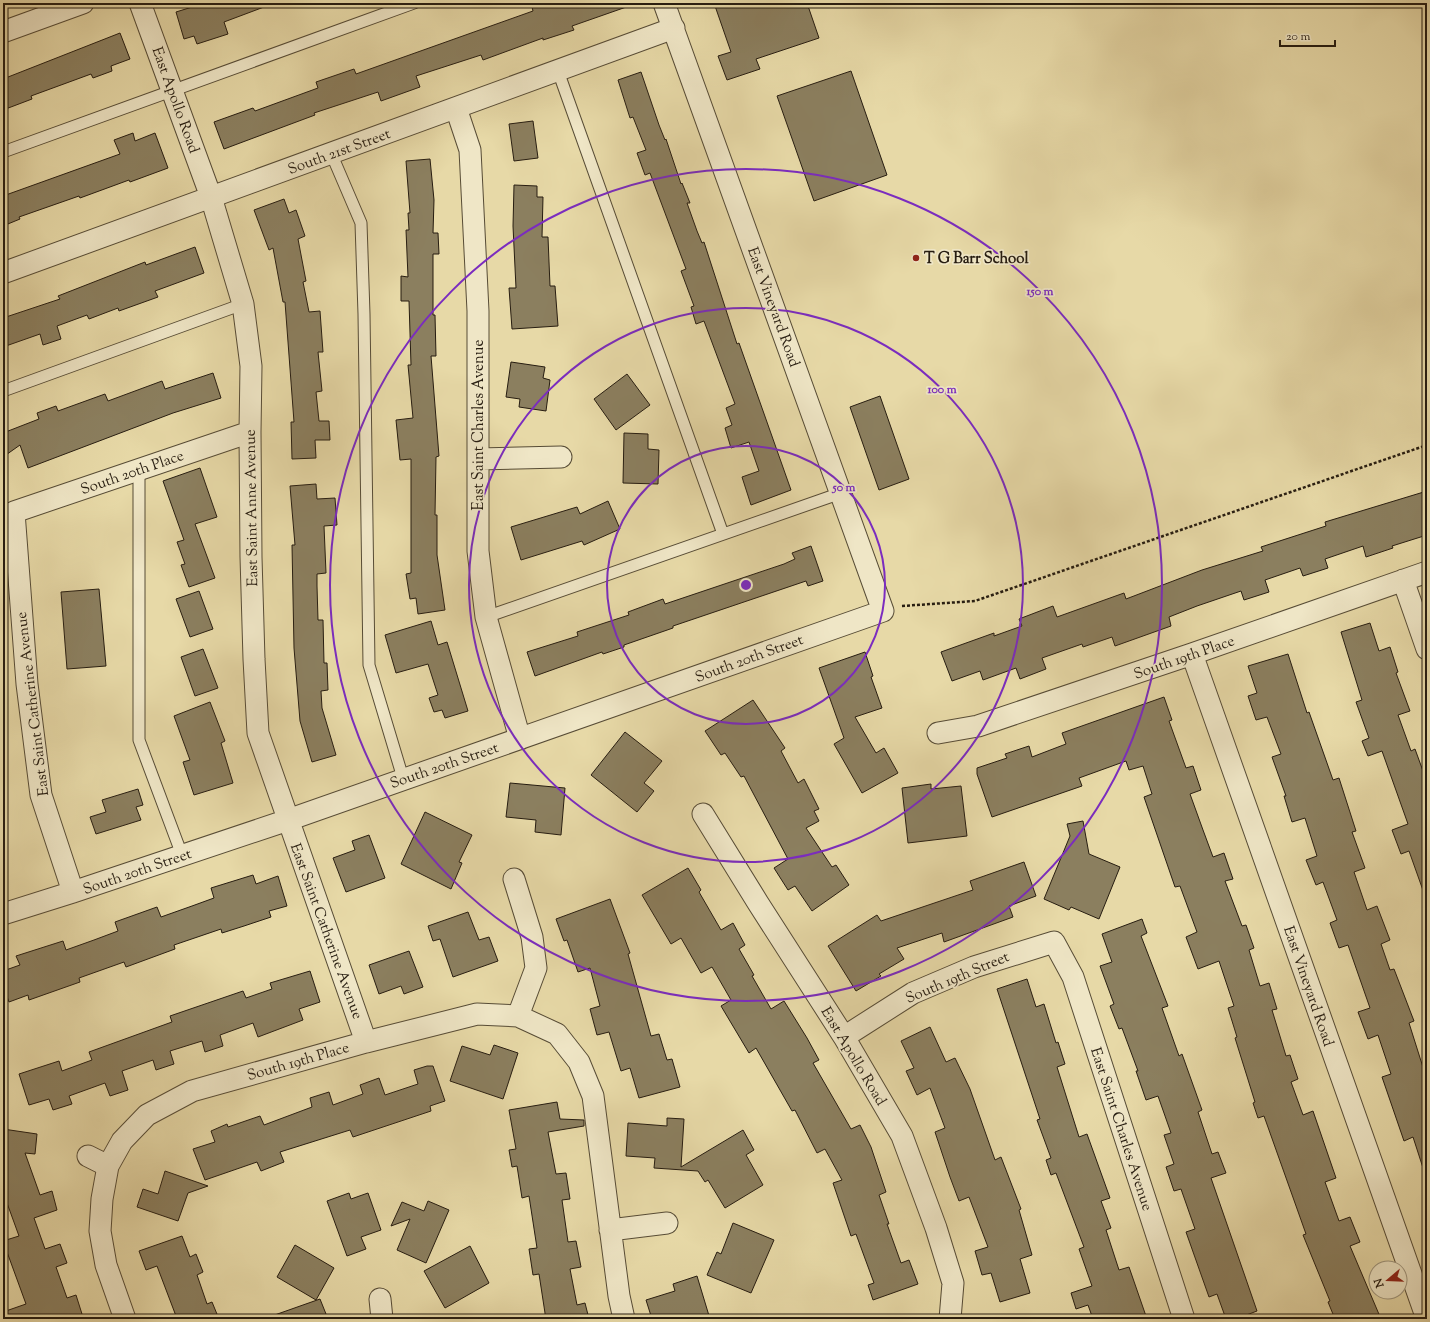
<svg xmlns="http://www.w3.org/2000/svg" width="1430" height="1322" font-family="'Sorts Mill Goudy',serif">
  <rect width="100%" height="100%" fill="#e7d9a7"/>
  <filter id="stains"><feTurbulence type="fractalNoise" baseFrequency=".005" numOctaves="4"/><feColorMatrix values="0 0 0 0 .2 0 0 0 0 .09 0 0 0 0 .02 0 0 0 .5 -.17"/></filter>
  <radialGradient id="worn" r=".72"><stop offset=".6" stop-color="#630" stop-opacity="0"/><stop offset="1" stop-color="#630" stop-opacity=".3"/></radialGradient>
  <path fill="#8b7f5f" stroke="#271d11" d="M 205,3 L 271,3 L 272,4 L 224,22 L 228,34 L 197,44 L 194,36 L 184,39 L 176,12 Z
    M 531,3 L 632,3 L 632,5 L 572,26 L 574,30 L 543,40 L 543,38 L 483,60 L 481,55 L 416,76 L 420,87 L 381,101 L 378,92 L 314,113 L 315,115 L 224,149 L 214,122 L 253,108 L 255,111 L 318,88 L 316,82 L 354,69 L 356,74 L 533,11 Z
    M 714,3 L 807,3 L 819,38 L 756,59 L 760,69 L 727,80 L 718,56 L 731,52 Z
    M 120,33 L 130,59 L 111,66 L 112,71 L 93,78 L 91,74 L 31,96 L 32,99 L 3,110 L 3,79 Z
    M 851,71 L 887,175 L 814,201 L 777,96 Z
    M 641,72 L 659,125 L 665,140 L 666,139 L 681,184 L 682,183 L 690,203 L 687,203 L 697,231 L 702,243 L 704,242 L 737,344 L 739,343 L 791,490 L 751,505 L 742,477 L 759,471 L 749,442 L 731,448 L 725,428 L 732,425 L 726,408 L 735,404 L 704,321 L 696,324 L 691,307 L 694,306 L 681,271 L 686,269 L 650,173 L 645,175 L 637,153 L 646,150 L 633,117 L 630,118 L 618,80 Z
    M 533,121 L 538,158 L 514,161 L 509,124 Z
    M 133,133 L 135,141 L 155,133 L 168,168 L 130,182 L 129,180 L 80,198 L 79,196 L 19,217 L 20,219 L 3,226 L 3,196 L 120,154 L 114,140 Z
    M 430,159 L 434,200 L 433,233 L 438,233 L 439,254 L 433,254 L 433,315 L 435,315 L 436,356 L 431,356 L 439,456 L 436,457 L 435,515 L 437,515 L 437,555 L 445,610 L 418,614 L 416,598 L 410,599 L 406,574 L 411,573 L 411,459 L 400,460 L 396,420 L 413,418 L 408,365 L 411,365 L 409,301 L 401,301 L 401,276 L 408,277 L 406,230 L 409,230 L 408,213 L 410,213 L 406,161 Z
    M 514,185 L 537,186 L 537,197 L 543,197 L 542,237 L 548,237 L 550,286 L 555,286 L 558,326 L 512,329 L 509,288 L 516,288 L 513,226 Z
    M 284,199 L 289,213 L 296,210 L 305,236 L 298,239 L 306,281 L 303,282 L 309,312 L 320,311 L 323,352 L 318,352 L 322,391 L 316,392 L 319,421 L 329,421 L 330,440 L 315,440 L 316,458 L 292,459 L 291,422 L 294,422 L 285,302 L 283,302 L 273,248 L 269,250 L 254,210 Z
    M 195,247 L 204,273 L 155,291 L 158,297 L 119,311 L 118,308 L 89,319 L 87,315 L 57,326 L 61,339 L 43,345 L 40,334 L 3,347 L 3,318 L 60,299 L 58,296 L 145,262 L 146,265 Z
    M 511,362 L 545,367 L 543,378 L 550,380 L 546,411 L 519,407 L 520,399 L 506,397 Z
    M 213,373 L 221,398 L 173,413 L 28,468 L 20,445 L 3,457 L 3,433 L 39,419 L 37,413 L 56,406 L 58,411 L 105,394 L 108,401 L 162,381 L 165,389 Z
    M 627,374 L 650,405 L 616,430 L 594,399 Z
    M 880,396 L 909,479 L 879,490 L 850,407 Z
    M 624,433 L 648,434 L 648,449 L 659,450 L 658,484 L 623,483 Z
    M 200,468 L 217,517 L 195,524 L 215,578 L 189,587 L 181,565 L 185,564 L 177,542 L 184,540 L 163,481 Z
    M 316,484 L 317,499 L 335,498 L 337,525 L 324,526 L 326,573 L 317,574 L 317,586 L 318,620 L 323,620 L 324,663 L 327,663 L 328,690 L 321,691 L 322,708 L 336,755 L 312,762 L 300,721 L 294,648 L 292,545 L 295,545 L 290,486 Z
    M 1427,491 L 1427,535 L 1392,546 L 1393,548 L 1366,557 L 1363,546 L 1325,559 L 1328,568 L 1303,576 L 1300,568 L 1265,580 L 1269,592 L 1244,600 L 1241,591 L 1197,606 L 1169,617 L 1171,626 L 1115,646 L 1112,637 L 1083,647 L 1082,644 L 1042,658 L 1046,669 L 1020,679 L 1016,668 L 983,680 L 980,671 L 952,681 L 941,652 L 994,633 L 994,636 L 1022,626 L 1019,619 L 1053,606 L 1057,617 L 1124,593 L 1126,599 L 1202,570 L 1263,551 L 1261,547 L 1326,526 L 1325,522 Z
    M 608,501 L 620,529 L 584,545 L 582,541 L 521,560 L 511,527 L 577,507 L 580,514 Z
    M 811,546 L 823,581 L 808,586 L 806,581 L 673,626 L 673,628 L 624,645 L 624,647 L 603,654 L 602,652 L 535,676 L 527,652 L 578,636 L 577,632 L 629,615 L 628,612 L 663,599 L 665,604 L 784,564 L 795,559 L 792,553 Z
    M 99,589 L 106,666 L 67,669 L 61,592 Z
    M 199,591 L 213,629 L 190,637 L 176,599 Z
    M 431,621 L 438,645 L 447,642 L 468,711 L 445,718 L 442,710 L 434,712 L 429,698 L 438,695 L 428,664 L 396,673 L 385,635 Z
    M 1370,623 L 1379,651 L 1390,647 L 1398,672 L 1396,673 L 1410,711 L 1398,715 L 1411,751 L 1415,749 L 1427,782 L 1427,896 L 1425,896 L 1409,851 L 1401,854 L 1392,830 L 1408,824 L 1382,751 L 1368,756 L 1362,741 L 1369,738 L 1356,702 L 1362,700 L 1341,632 Z
    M 203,649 L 218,688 L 195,696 L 181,657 Z
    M 865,652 L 873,676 L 871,677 L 882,708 L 855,717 L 876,753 L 884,748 L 898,773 L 862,793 L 834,744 L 844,738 L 819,668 Z
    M 1288,654 L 1307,713 L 1309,712 L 1333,780 L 1339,778 L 1356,831 L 1352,832 L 1365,868 L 1354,872 L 1367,910 L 1377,906 L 1390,940 L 1381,944 L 1390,970 L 1394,969 L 1414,1021 L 1409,1023 L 1427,1080 L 1427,1170 L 1424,1171 L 1413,1137 L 1404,1141 L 1382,1077 L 1391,1074 L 1378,1035 L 1368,1039 L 1358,1012 L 1370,1008 L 1348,945 L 1339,948 L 1330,923 L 1337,920 L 1323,882 L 1316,885 L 1306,860 L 1317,856 L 1305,818 L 1292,822 L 1284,796 L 1286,796 L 1272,757 L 1281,754 L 1267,717 L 1256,720 L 1248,696 L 1257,693 L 1248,666 Z
    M 1164,697 L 1172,720 L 1169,721 L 1186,768 L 1193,766 L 1201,790 L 1190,794 L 1203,830 L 1213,857 L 1224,853 L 1233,879 L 1225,881 L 1242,926 L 1246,925 L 1254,948 L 1249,950 L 1260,986 L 1269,983 L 1277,1009 L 1272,1010 L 1286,1056 L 1290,1055 L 1298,1079 L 1291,1082 L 1303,1115 L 1313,1111 L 1336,1178 L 1325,1182 L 1339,1221 L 1350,1217 L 1360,1242 L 1350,1246 L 1381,1319 L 1335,1319 L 1328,1302 L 1330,1301 L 1303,1235 L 1306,1234 L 1264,1116 L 1258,1118 L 1253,1103 L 1255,1102 L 1235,1038 L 1237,1037 L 1228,1008 L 1234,1006 L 1219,961 L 1198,969 L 1186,937 L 1197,932 L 1180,886 L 1175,887 L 1144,797 L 1152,794 L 1143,766 L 1129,770 L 1126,761 L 1079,778 L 1082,786 L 992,817 L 977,774 L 977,768 L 1007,758 L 1005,754 L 1029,746 L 1032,757 L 1066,744 L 1062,733 Z
    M 753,700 L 785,748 L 781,751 L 798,783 L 804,779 L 819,809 L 814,811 L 819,821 L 806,828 L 832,867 L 836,865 L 849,885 L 812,911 L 795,886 L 788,890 L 774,868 L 788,859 L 744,776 L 741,777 L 725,753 L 721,755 L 705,731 Z
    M 210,702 L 225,741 L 221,743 L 233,783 L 194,795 L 183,762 L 190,760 L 174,716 Z
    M 625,732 L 662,761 L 644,783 L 654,791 L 637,812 L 591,775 Z
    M 510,783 L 565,788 L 561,835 L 535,832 L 536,820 L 506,817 Z
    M 931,784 L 931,789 L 961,786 L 967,836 L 908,843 L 902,788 Z
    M 138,789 L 143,805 L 136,807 L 141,820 L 96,834 L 90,817 L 106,812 L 102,800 Z
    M 425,812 L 472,835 L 459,862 L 462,863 L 451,889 L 401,864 Z
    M 1083,821 L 1089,854 L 1120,867 L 1099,919 L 1071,907 L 1069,910 L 1044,899 L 1070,836 L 1067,824 Z
    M 369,835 L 385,878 L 346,892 L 333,858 L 355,850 L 352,841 Z
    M 1024,862 L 1036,896 L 1009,906 L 1013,917 L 944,942 L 942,933 L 897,948 L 904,959 L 879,974 L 881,976 L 856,991 L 828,946 L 877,915 L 881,921 L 973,890 L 970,881 Z
    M 688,868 L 701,890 L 699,892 L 721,930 L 733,923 L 745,945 L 739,949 L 754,975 L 752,976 L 771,1009 L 784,1001 L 807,1038 L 819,1060 L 813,1063 L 851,1129 L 860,1125 L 871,1147 L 886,1192 L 879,1195 L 889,1224 L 887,1224 L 901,1263 L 909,1260 L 918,1284 L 873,1300 L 868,1285 L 874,1283 L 856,1234 L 851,1236 L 833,1183 L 842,1180 L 825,1149 L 817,1153 L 795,1110 L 792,1111 L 756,1048 L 749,1053 L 721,1006 L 731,1000 L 712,967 L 701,973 L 681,938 L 671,944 L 642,895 Z
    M 253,875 L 256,884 L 278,876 L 287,906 L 269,911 L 271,917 L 244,926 L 222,933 L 221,929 L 174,945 L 175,949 L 126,967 L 124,962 L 79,978 L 80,982 L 29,1000 L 28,995 L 9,1002 L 3,986 L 3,971 L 20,965 L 16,956 L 63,941 L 66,950 L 94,940 L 118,931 L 115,922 L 157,907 L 161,917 L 192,906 L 214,898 L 211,888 Z
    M 610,899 L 630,953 L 628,954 L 651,1036 L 659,1034 L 667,1060 L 672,1059 L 680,1087 L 639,1098 L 630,1068 L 621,1071 L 609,1032 L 597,1035 L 590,1009 L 600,1006 L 590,968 L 578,972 L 567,940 L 564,941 L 556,919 Z
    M 468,912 L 479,940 L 489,937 L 498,961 L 453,977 L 440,939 L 433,941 L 428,926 Z
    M 1142,919 L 1147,933 L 1141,936 L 1168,1006 L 1162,1008 L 1179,1056 L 1182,1054 L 1202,1110 L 1198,1112 L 1212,1154 L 1218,1152 L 1226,1173 L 1211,1178 L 1257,1311 L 1236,1319 L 1226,1319 L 1217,1294 L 1209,1297 L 1186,1232 L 1195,1229 L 1181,1189 L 1174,1191 L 1166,1167 L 1174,1164 L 1164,1135 L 1171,1133 L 1158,1096 L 1146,1100 L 1136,1071 L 1138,1071 L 1122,1028 L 1119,1029 L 1110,1006 L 1114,1004 L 1100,966 L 1112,962 L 1102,934 Z
    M 409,951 L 423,987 L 404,994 L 401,986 L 379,994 L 369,965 Z
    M 310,971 L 320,1002 L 299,1009 L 303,1020 L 258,1037 L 253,1023 L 220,1035 L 223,1046 L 205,1052 L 202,1041 L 170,1051 L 174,1064 L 156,1070 L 153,1060 L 122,1071 L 128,1090 L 110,1096 L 105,1083 L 69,1096 L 72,1104 L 53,1110 L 49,1099 L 29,1105 L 19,1074 L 59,1061 L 62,1071 L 92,1060 L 89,1052 L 172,1022 L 170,1016 L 243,991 L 246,998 L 272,989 L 270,983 Z
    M 1027,979 L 1036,1007 L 1044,1004 L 1056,1043 L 1058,1042 L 1065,1064 L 1057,1067 L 1079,1137 L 1087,1134 L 1110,1198 L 1101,1201 L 1111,1228 L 1106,1230 L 1119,1270 L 1129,1267 L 1147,1319 L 1093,1319 L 1088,1305 L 1076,1309 L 1071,1293 L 1092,1286 L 1079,1249 L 1084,1247 L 1056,1173 L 1051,1175 L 1046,1160 L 1051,1158 L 1037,1120 L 1040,1119 L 997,989 Z
    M 930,1027 L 946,1062 L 955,1058 L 970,1089 L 995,1160 L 1001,1157 L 1021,1209 L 1019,1210 L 1032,1255 L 1020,1259 L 1030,1293 L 1000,1302 L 991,1273 L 982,1275 L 975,1251 L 988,1247 L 969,1197 L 959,1201 L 950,1177 L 935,1132 L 945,1128 L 930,1088 L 917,1095 L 906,1071 L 914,1068 L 901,1041 Z
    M 494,1045 L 518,1053 L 503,1099 L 450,1081 L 462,1046 L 490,1055 Z
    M 427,1066 L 433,1066 L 445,1101 L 430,1106 L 431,1111 L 353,1137 L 350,1130 L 280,1152 L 284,1162 L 261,1171 L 257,1162 L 205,1180 L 193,1149 L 215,1142 L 211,1131 L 227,1124 L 228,1127 L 260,1116 L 264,1125 L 312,1107 L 310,1098 L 329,1092 L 333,1105 L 363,1094 L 360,1085 L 379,1078 L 385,1095 L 418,1084 L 414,1070 Z
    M 557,1102 L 560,1119 L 584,1120 L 584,1126 L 548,1132 L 556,1174 L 566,1173 L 570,1199 L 562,1200 L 568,1242 L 576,1241 L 581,1267 L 570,1269 L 577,1305 L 585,1303 L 589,1319 L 545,1319 L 545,1313 L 539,1274 L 533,1275 L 529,1249 L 537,1248 L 529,1196 L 522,1198 L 517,1166 L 512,1167 L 509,1150 L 516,1149 L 509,1110 Z
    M 667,1118 L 684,1119 L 681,1167 L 743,1130 L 754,1150 L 746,1155 L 763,1185 L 725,1208 L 708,1180 L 705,1182 L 698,1171 L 654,1168 L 655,1158 L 626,1156 L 628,1123 L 667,1126 Z
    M 3,1129 L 37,1134 L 35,1154 L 25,1153 L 40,1195 L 52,1191 L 57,1210 L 34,1218 L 45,1249 L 60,1244 L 67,1263 L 56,1267 L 67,1298 L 76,1295 L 82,1314 L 67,1319 L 3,1319 L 3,1312 L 26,1304 L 3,1241 L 19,1236 L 3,1192 Z
    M 165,1171 L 208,1186 L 188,1193 L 178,1221 L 137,1207 L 143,1189 L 158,1194 Z
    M 349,1193 L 351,1199 L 368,1193 L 381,1230 L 361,1237 L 366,1249 L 347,1256 L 327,1201 Z
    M 428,1201 L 449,1210 L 426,1263 L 397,1250 L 410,1219 L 391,1226 L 402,1202 L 424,1211 Z
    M 733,1223 L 774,1240 L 751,1293 L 707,1275 L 717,1252 L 721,1254 Z
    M 182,1236 L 190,1257 L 196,1254 L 203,1272 L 197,1275 L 207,1304 L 212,1302 L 219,1319 L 171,1319 L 176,1316 L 157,1266 L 146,1270 L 139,1251 Z
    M 295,1245 L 334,1268 L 316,1300 L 277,1277 Z
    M 470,1246 L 489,1283 L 445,1308 L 424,1271 Z
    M 697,1276 L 710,1319 L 652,1319 L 646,1300 L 675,1291 L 673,1284 Z
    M 320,1299 L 328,1319 L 270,1319 L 269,1317 Z"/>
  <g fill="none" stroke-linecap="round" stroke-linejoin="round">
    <g stroke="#574c36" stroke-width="13">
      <path id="lane" d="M 558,71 L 723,534
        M 3,152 L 414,3
        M 331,153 L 361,223 L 364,314 L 369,665 L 403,778
        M 3,391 L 243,304
        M 139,469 L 139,740 L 182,855
        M 486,617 L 841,493"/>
    </g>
    <g stroke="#574c36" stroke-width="23">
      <path id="street" d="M 140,3 L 211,197 L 243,304 L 251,366 L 250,432 L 251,557 L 254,659 L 258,733 L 366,1042
        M 3,32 L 83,3
        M 456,108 L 470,150 L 478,311 L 478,551 L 486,617 L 520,739
        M 3,273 L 674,28
        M 478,459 L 561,457
        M 1403,580 L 1427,649
        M 1192,654 L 1427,1319
        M 938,733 L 978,726 L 1192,654 L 1427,572
        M 703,814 L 758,903 L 844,1037 L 902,1136 L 936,1228 L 953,1283 L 950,1319
        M 514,879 L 532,937 L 536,968 L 518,1016
        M 73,892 L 41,795 L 27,684 L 14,512 L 250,432
        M 3,914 L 73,892 L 288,820 L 883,611 L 664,3
        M 844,1037 L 913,993 L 974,967 L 1054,942 L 1073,977 L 1184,1319
        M 88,1156 L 108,1166
        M 610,1230 L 667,1223
        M 380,1299 L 382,1319
        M 125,1319 L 106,1265 L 100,1231 L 102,1199 L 108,1166 L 122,1141 L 147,1115 L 192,1091 L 366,1042 L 477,1014 L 518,1016 L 557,1034 L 579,1062 L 593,1096 L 619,1296 L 624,1319"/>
    </g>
    <path stroke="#271d11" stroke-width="2.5" stroke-dasharray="3 2" stroke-linecap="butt" d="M 902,606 L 975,601 L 1427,445"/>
    <use href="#lane" stroke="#efe6c6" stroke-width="11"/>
    <use href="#street" stroke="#efe6c6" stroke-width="21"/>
  </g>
  <g fill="none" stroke="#7b2cbf" stroke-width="2">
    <circle cx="746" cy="585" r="139"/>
    <circle cx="746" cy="585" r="277"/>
    <circle cx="746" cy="585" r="416"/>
  </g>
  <circle fill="#8f2418" stroke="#efe6c6" stroke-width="1.5" cx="916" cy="258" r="4"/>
  <g text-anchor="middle" stroke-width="3.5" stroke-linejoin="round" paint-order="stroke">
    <g font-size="15" fill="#271d11" stroke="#efe6c6">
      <text transform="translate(176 100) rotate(70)" y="5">East Apollo Road</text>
      <text transform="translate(339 151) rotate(-20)" y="5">South 21st Street</text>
      <text transform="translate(774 307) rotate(70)" y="5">East Vineyard Road</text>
      <text transform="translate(478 425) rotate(-90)" y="5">East Saint Charles Avenue</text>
      <text transform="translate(132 472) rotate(-19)" y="5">South 20th Place</text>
      <text transform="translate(251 508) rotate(-91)" y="5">East Saint Anne Avenue</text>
      <text transform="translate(1184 657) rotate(-19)" y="5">South 19th Place</text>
      <text transform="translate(749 658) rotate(-20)" y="5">South 20th Street</text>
      <text transform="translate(32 704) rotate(-97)" y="5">East Saint Catherine Avenue</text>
      <text transform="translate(444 765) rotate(-19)" y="5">South 20th Street</text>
      <text transform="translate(137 871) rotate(-19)" y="5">South 20th Street</text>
      <text transform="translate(327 931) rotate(70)" y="5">East Saint Catherine Avenue</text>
      <text transform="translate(957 977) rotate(-23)" y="5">South 19th Street</text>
      <text transform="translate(1309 986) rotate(71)" y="5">East Vineyard Road</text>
      <text transform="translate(854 1056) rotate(59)" y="5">East Apollo Road</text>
      <text transform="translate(298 1061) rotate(-16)" y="5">South 19th Place</text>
      <text transform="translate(1122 1129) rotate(72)" y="5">East Saint Charles Avenue</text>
    </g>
    <g font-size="15" font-weight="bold" fill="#271d11" stroke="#efe6c6" text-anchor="start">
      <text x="924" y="263">T G Barr School</text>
    </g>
  </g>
  <circle cx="746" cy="585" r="6" fill="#7b2cbf" stroke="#efe6c6" stroke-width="2"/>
  <g font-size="12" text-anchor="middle" font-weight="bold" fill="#7b2cbf" stroke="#efe6c6" stroke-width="3.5" stroke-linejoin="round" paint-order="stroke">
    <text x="1040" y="295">150 m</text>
    <text x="942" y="393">100 m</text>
    <text x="844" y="491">50 m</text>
  </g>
  <rect width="1430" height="1322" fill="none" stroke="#e7d9a7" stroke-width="16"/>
  <rect x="4" y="4" width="1422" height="1314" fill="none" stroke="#271d11" stroke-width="2"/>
  <rect x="8" y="8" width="1414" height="1306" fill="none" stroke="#271d11"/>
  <g transform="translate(1388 1280) rotate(251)"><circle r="19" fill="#efe6c6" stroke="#9f967e"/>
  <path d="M0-3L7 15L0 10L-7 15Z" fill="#8f2418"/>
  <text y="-6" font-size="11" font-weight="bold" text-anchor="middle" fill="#271d11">N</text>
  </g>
  <path d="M1280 40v6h55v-6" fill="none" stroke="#271d11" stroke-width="2"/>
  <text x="1286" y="40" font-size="12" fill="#271d11" stroke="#efe6c6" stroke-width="3" paint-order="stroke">20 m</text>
  <rect width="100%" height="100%" filter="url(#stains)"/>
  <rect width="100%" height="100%" fill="url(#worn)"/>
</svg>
